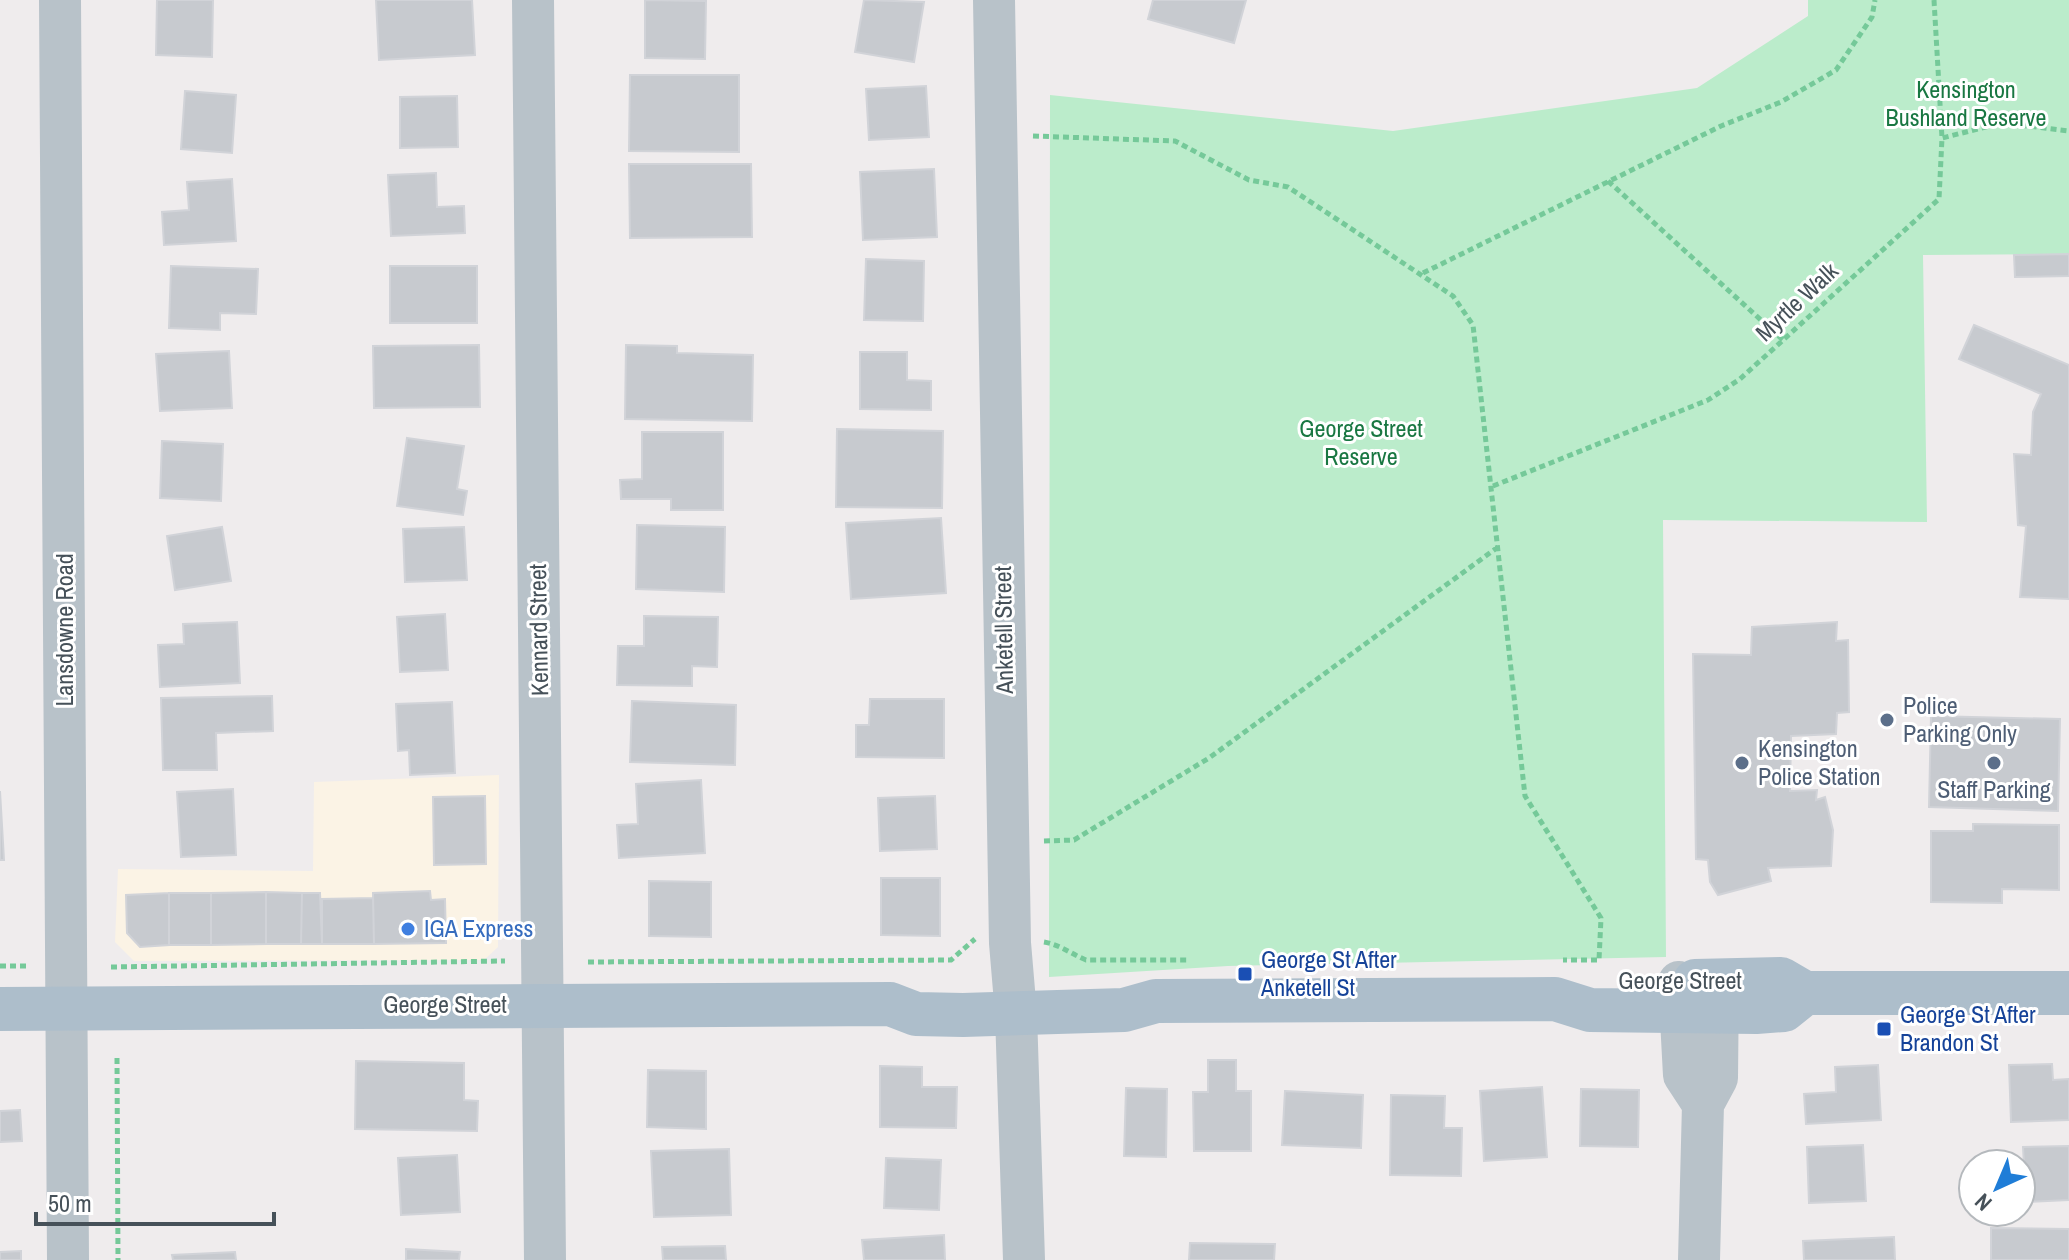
<svg xmlns="http://www.w3.org/2000/svg" width="2069" height="1260" font-family="'Archivo Narrow',sans-serif">
  <rect width="100%" height="100%" fill="#efeced"/>
  <path fill="#fbf3e5" d="M 499,775 L 498,947 L 484,960 L 134,961 L 115,942 L 118,869 L 313,871 L 314,782 Z"/>
  <path fill="#bbeccb" d="M 1808,0 L 2069,0 L 2069,254 L 1923,255 L 1927,522 L 1663,520 L 1666,957 L 1228,966 L 1049,977 L 1050,95 L 1393,131 L 1697,88 L 1808,16 Z"/>
  <path fill="#c7cacf" stroke="#d1d3d8" stroke-width="2" d="M 157,0 L 213,0 L 212,57 L 156,55 Z
    M 376,0 L 472,0 L 475,55 L 379,60 Z
    M 645,0 L 706,1 L 705,59 L 645,58 Z
    M 864,0 L 924,2 L 914,62 L 855,52 Z
    M 1153,0 L 1246,0 L 1234,43 L 1148,19 Z
    M 630,75 L 739,75 L 739,152 L 629,151 Z
    M 926,86 L 929,137 L 869,140 L 866,89 Z
    M 185,91 L 236,95 L 232,153 L 181,149 Z
    M 457,96 L 458,147 L 400,148 L 400,97 Z
    M 629,164 L 751,164 L 752,237 L 630,238 Z
    M 934,169 L 937,237 L 863,240 L 860,172 Z
    M 436,173 L 437,207 L 464,206 L 465,233 L 391,236 L 388,175 Z
    M 232,179 L 236,241 L 164,245 L 162,212 L 189,210 L 187,182 Z
    M 2069,254 L 2069,276 L 2015,277 L 2014,255 Z
    M 866,259 L 924,261 L 923,321 L 864,320 Z
    M 171,266 L 258,269 L 256,314 L 220,313 L 220,330 L 169,328 Z
    M 390,266 L 477,266 L 477,323 L 390,323 Z
    M 1974,325 L 2069,365 L 2069,599 L 2020,597 L 2026,526 L 2018,525 L 2014,454 L 2031,455 L 2033,412 L 2041,394 L 1959,359 Z
    M 479,345 L 480,407 L 374,408 L 373,346 Z
    M 626,345 L 677,346 L 677,353 L 753,355 L 752,421 L 625,419 Z
    M 229,351 L 232,408 L 160,411 L 156,354 Z
    M 860,352 L 907,352 L 907,380 L 931,381 L 931,410 L 860,409 Z
    M 837,429 L 943,431 L 942,508 L 836,507 Z
    M 642,432 L 723,432 L 723,510 L 671,510 L 671,499 L 621,499 L 620,480 L 642,479 Z
    M 407,438 L 464,446 L 457,489 L 467,491 L 463,515 L 397,506 Z
    M 162,441 L 223,444 L 221,501 L 160,498 Z
    M 941,518 L 946,593 L 851,599 L 846,523 Z
    M 637,525 L 725,527 L 724,592 L 636,589 Z
    M 222,527 L 231,581 L 175,590 L 167,536 Z
    M 464,527 L 467,580 L 405,582 L 403,529 Z
    M 445,614 L 448,670 L 400,672 L 397,617 Z
    M 644,616 L 718,617 L 717,667 L 692,666 L 692,686 L 617,685 L 618,646 L 644,646 Z
    M 237,622 L 240,683 L 160,687 L 158,645 L 184,644 L 183,624 Z
    M 1837,622 L 1836,641 L 1848,640 L 1849,712 L 1837,713 L 1836,734 L 1791,736 L 1790,791 L 1817,790 L 1816,800 L 1825,797 L 1833,830 L 1831,866 L 1768,868 L 1771,881 L 1718,895 L 1710,882 L 1708,860 L 1696,859 L 1693,654 L 1751,655 L 1752,627 Z
    M 272,696 L 273,731 L 216,733 L 217,770 L 163,770 L 161,698 Z
    M 870,699 L 944,699 L 944,758 L 856,757 L 856,725 L 869,725 Z
    M 632,701 L 736,705 L 735,765 L 630,762 Z
    M 452,702 L 455,773 L 410,775 L 409,750 L 398,751 L 396,704 Z
    M 1931,716 L 2060,719 L 2058,811 L 1929,807 Z
    M 701,780 L 705,853 L 619,858 L 617,825 L 638,824 L 636,784 Z
    M 233,789 L 236,855 L 181,857 L 177,792 Z
    M 0,791 L 4,860 L 0,860 Z
    M 485,796 L 486,864 L 434,865 L 433,797 Z
    M 935,796 L 937,849 L 880,851 L 878,798 Z
    M 1973,824 L 2059,825 L 2059,890 L 2002,889 L 2002,903 L 1931,902 L 1931,831 L 1973,831 Z
    M 881,878 L 940,878 L 940,936 L 881,935 Z
    M 649,881 L 711,882 L 711,937 L 649,936 Z
    M 430,891 L 431,900 L 445,899 L 446,943 L 374,944 L 373,893 Z
    M 266,892 L 302,893 L 301,944 L 266,944 Z
    M 266,892 L 266,944 L 211,945 L 211,893 Z
    M 169,893 L 211,893 L 211,945 L 169,945 Z
    M 169,893 L 169,945 L 140,947 L 127,933 L 126,895 Z
    M 302,893 L 320,893 L 322,944 L 301,944 Z
    M 373,898 L 374,944 L 322,944 L 322,899 Z
    M 1208,1060 L 1236,1060 L 1236,1091 L 1251,1091 L 1251,1151 L 1194,1151 L 1193,1092 L 1208,1092 Z
    M 356,1061 L 464,1063 L 464,1100 L 478,1101 L 477,1131 L 355,1129 Z
    M 2052,1064 L 2053,1080 L 2069,1079 L 2069,1120 L 2011,1122 L 2009,1065 Z
    M 1878,1065 L 1881,1120 L 1806,1124 L 1804,1094 L 1836,1092 L 1835,1067 Z
    M 880,1066 L 922,1067 L 922,1087 L 957,1087 L 956,1128 L 880,1127 Z
    M 648,1070 L 706,1071 L 706,1129 L 647,1127 Z
    M 1542,1087 L 1547,1157 L 1484,1161 L 1480,1091 Z
    M 1126,1088 L 1167,1089 L 1166,1157 L 1124,1156 Z
    M 1581,1089 L 1639,1090 L 1638,1147 L 1580,1146 Z
    M 1285,1091 L 1363,1095 L 1361,1148 L 1282,1145 Z
    M 1391,1095 L 1445,1096 L 1444,1128 L 1462,1128 L 1461,1176 L 1390,1175 Z
    M 20,1110 L 22,1141 L 0,1142 L 0,1111 Z
    M 1863,1145 L 1866,1201 L 1809,1203 L 1807,1147 Z
    M 2069,1146 L 2069,1200 L 2026,1202 L 2023,1147 Z
    M 729,1149 L 731,1215 L 654,1217 L 651,1151 Z
    M 457,1155 L 460,1212 L 401,1215 L 398,1158 Z
    M 886,1158 L 941,1160 L 939,1210 L 884,1208 Z
    M 1991,1228 L 2069,1229 L 2069,1260 L 1991,1260 Z
    M 944,1235 L 945,1260 L 864,1260 L 862,1240 Z
    M 1894,1237 L 1895,1260 L 1804,1260 L 1803,1241 Z
    M 1190,1243 L 1275,1244 L 1274,1260 L 1189,1260 Z
    M 725,1246 L 726,1260 L 663,1260 L 662,1247 Z
    M 406,1249 L 460,1252 L 459,1260 L 406,1260 Z
    M 21,1251 L 21,1260 L 0,1260 L 0,1252 Z
    M 235,1252 L 236,1260 L 173,1260 L 172,1255 Z"/>
  <g fill="none" stroke-linecap="round" stroke-linejoin="round">
    <path stroke="#75c999" stroke-width="5" stroke-dasharray="6 4" stroke-linecap="butt" d="M 1934,0 L 1942,138
      M 1033,136 L 1175,141 L 1249,180 L 1288,187 L 1453,296 L 1473,325 L 1525,796 L 1601,918 L 1599,960 L 1563,960
      M 1608,181 L 1783,340
      M 1423,273 L 1721,126 L 1781,102 L 1836,70 L 1872,17 L 1875,0
      M 1493,486 L 1708,400 L 1740,379 L 1939,199 L 1942,138 L 2002,123 L 2069,131
      M 1044,841 L 1074,840 L 1209,758 L 1498,547
      M 1044,942 C 1061,945 1071,954 1086,960 L 1189,960
      M 588,962 L 951,960 L 975,939
      M 0,966 L 30,966
      M 111,967 L 505,961
      M 117,1058 L 118,1260"/>
    <path stroke="#b8c2c9" stroke-width="42" d="M 60,0 L 68,1260
      M 533,0 L 545,1260
      M 994,0 L 1010,943 L 1016,1014 L 1024,1260
      M 1679,982 L 1684,1075 L 1703,1104
      M 1699,1260 L 1703,1104 L 1717,1078 L 1718,981"/>
    <path stroke="#adbecb" stroke-width="44" d="M 1695,981 L 1781,979 L 1805,993 L 2069,993
      M 0,1009 L 890,1004 L 916,1014 L 963,1015 L 1124,1010 L 1156,1001 L 1555,999 L 1590,1010 L 1756,1012 L 1784,1010 L 1805,993"/>
  </g>
  <g fill="#5c6f8a" stroke="#fff" stroke-width="3">
    <circle cx="1887" cy="720" r="8"/>
    <circle cx="1742" cy="763" r="8"/>
    <circle cx="1994" cy="763" r="8"/>
  </g>
  <circle fill="#3f7fe0" stroke="#fff" stroke-width="3" cx="408" cy="929" r="8"/>
  <g fill="#1a4fb4" stroke="#fff" stroke-width="3">
    <rect x="1237" y="966" width="16" height="16" rx="4"/>
    <rect x="1876" y="1021" width="16" height="16" rx="4"/>
  </g>
  <g text-anchor="middle" stroke-width="6" stroke-linejoin="round" paint-order="stroke">
    <g font-size="24" fill="#197742" stroke="#fff">
      <text x="1966" y="98">Kensington<tspan x="1966" dy="28">Bushland Reserve</tspan></text>
      <text x="1361" y="437">George Street<tspan x="1361" dy="28">Reserve</tspan></text>
    </g>
    <g font-size="24" fill="#465159" stroke="#fff">
      <text transform="translate(1797 302) rotate(-43)" y="8">Myrtle Walk</text>
      <text transform="translate(65 630) rotate(-90)" y="8">Lansdowne Road</text>
      <text transform="translate(539 630) rotate(-91)" y="8">Kennard Street</text>
      <text transform="translate(1004 630) rotate(-91)" y="8">Anketell Street</text>
      <text x="1680" y="989">George Street</text>
      <text x="445" y="1013">George Street</text>
    </g>
    <g font-size="24" fill="#4e5e75" stroke="#fff" text-anchor="start">
      <text x="1903" y="714">Police<tspan x="1903" dy="28">Parking Only</tspan></text>
      <text x="1758" y="757">Kensington<tspan x="1758" dy="28">Police Station</tspan></text>
      <text x="1994" y="798" text-anchor="middle">Staff Parking</text>
    </g>
    <g font-size="24" fill="#366cbe" stroke="#fff" text-anchor="start">
      <text x="424" y="937">IGA Express</text>
    </g>
    <g font-size="24" fill="#164399" stroke="#fff" text-anchor="start">
      <text x="1261" y="968">George St After<tspan x="1261" dy="28">Anketell St</tspan></text>
      <text x="1900" y="1023">George St After<tspan x="1900" dy="28">Brandon St</tspan></text>
    </g>
  </g>
  <g transform="translate(1997 1188) rotate(224)"><circle r="38" fill="#ffffff" stroke="#b5b9bd" stroke-width="2"/>
  <path d="M0-6L14 30L0 20L-14 30Z" fill="#1f7dd7"/>
  <text y="-12" font-size="22" font-weight="bold" text-anchor="middle" fill="#465159">N</text>
  </g>
  <path d="M36 1212v12h238v-12" fill="none" stroke="#465159" stroke-width="4"/>
  <text x="48" y="1212" font-size="24" fill="#465159" stroke="#ffffff" stroke-width="6" paint-order="stroke">50 m</text>
</svg>
